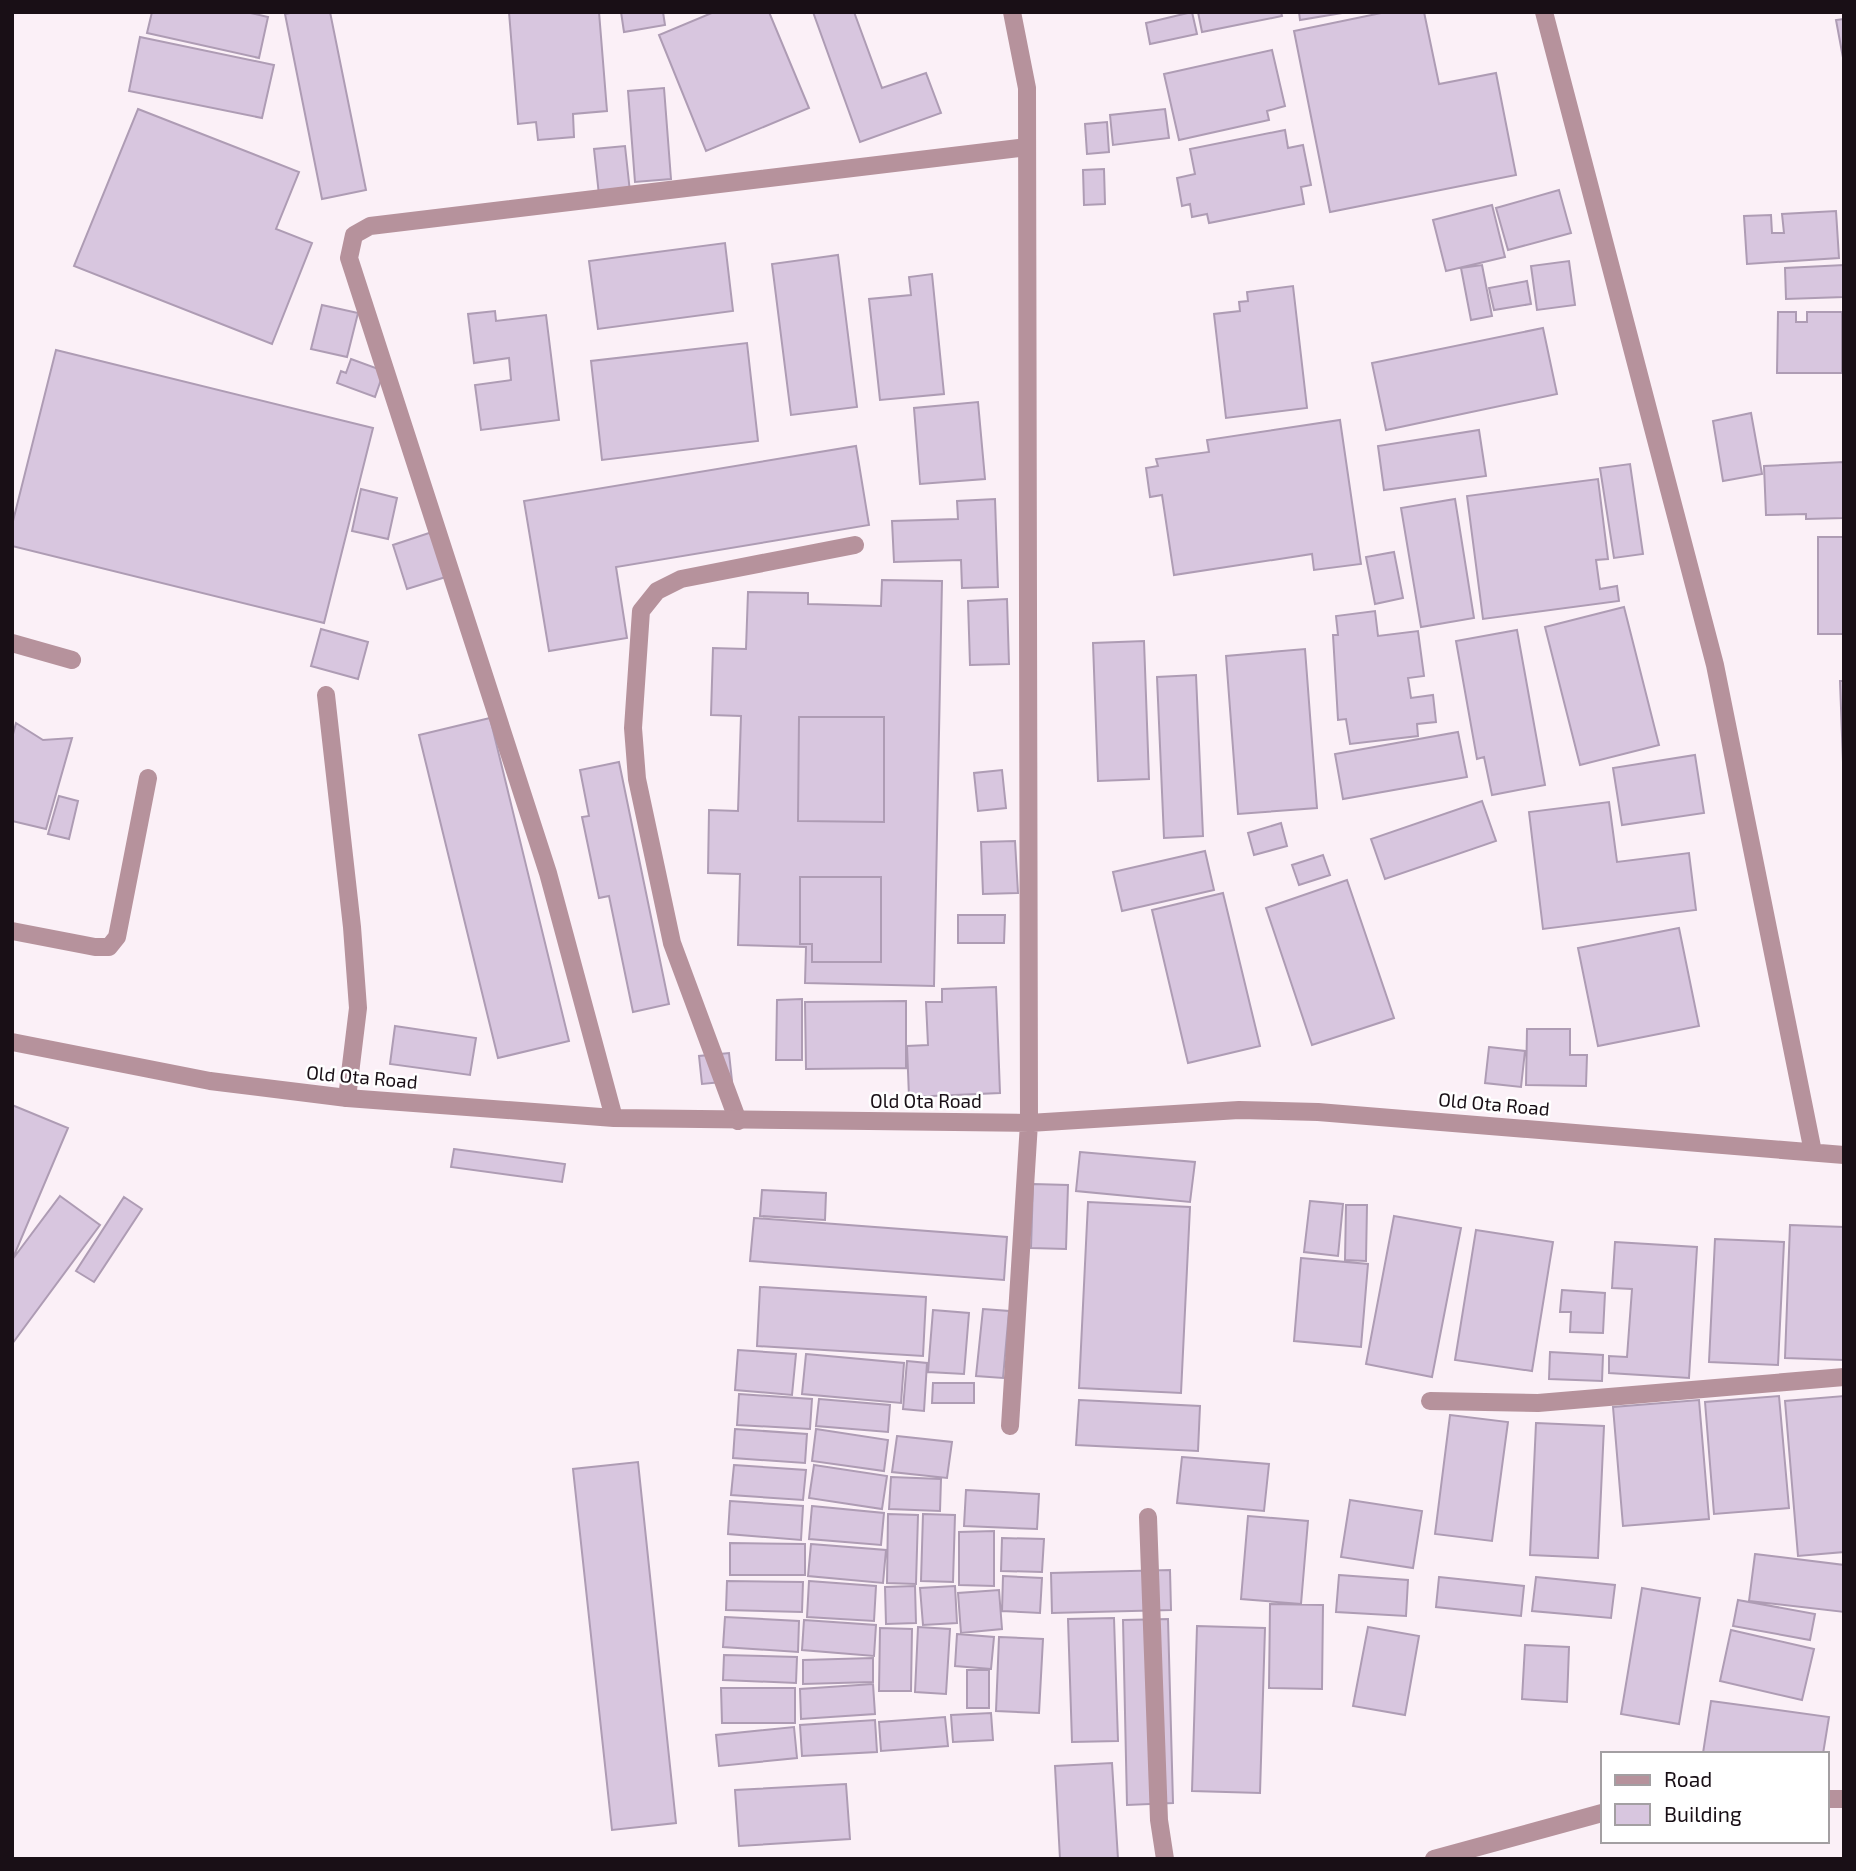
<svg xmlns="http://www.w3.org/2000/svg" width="1856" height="1871" font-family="'Exo 2',sans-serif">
  <rect width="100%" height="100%" fill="#fbf0f7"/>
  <path fill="#d8c6df" stroke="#ae9cb4" stroke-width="2" fill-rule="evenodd" d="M 152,12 L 246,12 L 268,17 L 259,58 L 147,33 Z
    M 295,12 L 330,12 L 366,190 L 322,199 L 285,14 Z
    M 509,12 L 599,12 L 607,111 L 573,114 L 574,137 L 538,140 L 536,122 L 518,124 Z
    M 621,12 L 663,12 L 665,25 L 624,32 Z
    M 714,12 L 769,12 L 809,108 L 706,151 L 659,35 Z
    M 813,12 L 854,12 L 882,88 L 926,73 L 941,113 L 860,142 Z
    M 1192,12 L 1197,34 L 1150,44 L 1146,23 Z
    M 1198,12 L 1281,12 L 1282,16 L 1202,32 Z
    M 1299,12 L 1348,12 L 1300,20 Z
    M 1386,12 L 1424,12 L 1439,84 L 1496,73 L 1516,175 L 1330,212 L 1294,31 Z
    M 1844,19 L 1844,63 L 1836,20 Z
    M 140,37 L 274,65 L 262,118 L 129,91 Z
    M 1272,50 L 1285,106 L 1267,111 L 1269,120 L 1179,140 L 1164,74 Z
    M 664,88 L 671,179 L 635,182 L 628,91 Z
    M 138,109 L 299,172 L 276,229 L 312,243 L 272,344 L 74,266 Z
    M 1165,109 L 1169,138 L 1113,145 L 1110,115 Z
    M 1107,122 L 1109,152 L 1087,154 L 1085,124 Z
    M 1285,130 L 1288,148 L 1303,145 L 1311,185 L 1301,187 L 1304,204 L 1209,223 L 1207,214 L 1192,217 L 1190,204 L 1182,206 L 1177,178 L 1195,174 L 1190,149 Z
    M 625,146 L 630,192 L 599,195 L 594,149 Z
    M 1104,169 L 1105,204 L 1084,205 L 1083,170 Z
    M 1559,190 L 1571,233 L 1508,250 L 1496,208 Z
    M 1492,205 L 1505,257 L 1446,271 L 1433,220 Z
    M 1836,211 L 1839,258 L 1747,264 L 1744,216 L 1771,215 L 1772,233 L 1784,233 L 1782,214 Z
    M 725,243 L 733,311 L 598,329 L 589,261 Z
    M 838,255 L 857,407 L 791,415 L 772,264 Z
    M 1569,261 L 1575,305 L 1537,310 L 1531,266 Z
    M 1482,265 L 1492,316 L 1471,320 L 1461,268 Z
    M 1844,265 L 1844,297 L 1786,299 L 1785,268 Z
    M 932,274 L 944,394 L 880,400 L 869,299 L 911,295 L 909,277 Z
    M 1527,281 L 1531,304 L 1494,310 L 1489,288 Z
    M 1293,286 L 1307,408 L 1226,418 L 1214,314 L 1240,311 L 1239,302 L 1248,301 L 1247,292 Z
    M 322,305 L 358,313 L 347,357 L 311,349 Z
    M 495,311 L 496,321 L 546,315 L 559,420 L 481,430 L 475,385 L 511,380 L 509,358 L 474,363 L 468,314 Z
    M 1778,312 L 1796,312 L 1796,322 L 1807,322 L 1807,312 L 1842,312 L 1842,373 L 1777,373 Z
    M 1543,328 L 1557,394 L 1386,430 L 1372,363 Z
    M 747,343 L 758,441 L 602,460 L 591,361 Z
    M 56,350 L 373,428 L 324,623 L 12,546 L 12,525 Z
    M 351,359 L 384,371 L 375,397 L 337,383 L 341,371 L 346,373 Z
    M 978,402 L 985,479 L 920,484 L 914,408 Z
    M 1751,413 L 1762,474 L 1723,481 L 1713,421 Z
    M 1340,420 L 1361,564 L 1314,570 L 1312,554 L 1174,575 L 1162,495 L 1150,497 L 1146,468 L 1158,466 L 1156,459 L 1209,452 L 1207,440 Z
    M 1479,430 L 1486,476 L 1384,490 L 1378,446 Z
    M 856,446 L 869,525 L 616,567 L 627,638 L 549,651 L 524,501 Z
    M 1844,462 L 1844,518 L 1806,519 L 1806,514 L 1766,515 L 1764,466 Z
    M 1630,464 L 1643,554 L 1614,558 L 1600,468 Z
    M 1598,479 L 1608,559 L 1596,560 L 1600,589 L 1617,586 L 1619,601 L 1483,619 L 1467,496 Z
    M 361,489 L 397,498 L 388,539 L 352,531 Z
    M 995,499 L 998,587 L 962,588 L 961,560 L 894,562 L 892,521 L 958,519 L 957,501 Z
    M 1455,499 L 1474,618 L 1421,627 L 1401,508 Z
    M 435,531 L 449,576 L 407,589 L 393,545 Z
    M 1818,537 L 1844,537 L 1844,634 L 1818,634 Z
    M 1394,552 L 1403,598 L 1375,604 L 1366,557 Z
    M 882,580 L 942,581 L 934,986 L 805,983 L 806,947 L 738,945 L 740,874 L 708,873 L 709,810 L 738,811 L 741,716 L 711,715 L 713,648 L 746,649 L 748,592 L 808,593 L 808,604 L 881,606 ZM 799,717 L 884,717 L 884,822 L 798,821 ZM 800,877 L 881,877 L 881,962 L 812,962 L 812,944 L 800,944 Z
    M 1007,599 L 1009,664 L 970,665 L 968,601 Z
    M 1624,607 L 1659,745 L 1580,765 L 1545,627 Z
    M 1375,611 L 1378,636 L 1418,631 L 1424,676 L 1408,678 L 1411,698 L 1433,695 L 1436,722 L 1417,724 L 1418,736 L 1350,744 L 1346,719 L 1338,720 L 1333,635 L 1338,635 L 1336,616 Z
    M 321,629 L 368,642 L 358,679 L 311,666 Z
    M 1517,630 L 1545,785 L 1492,795 L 1484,757 L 1477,759 L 1456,641 Z
    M 1144,641 L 1149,779 L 1098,781 L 1093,643 Z
    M 1305,649 L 1317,808 L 1238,814 L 1226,656 Z
    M 1196,675 L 1203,836 L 1164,838 L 1157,677 Z
    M 1840,681 L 1844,681 L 1843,762 Z
    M 799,717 L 884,717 L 884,822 L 798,821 Z
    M 490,718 L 569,1041 L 498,1058 L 419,735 Z
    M 16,723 L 43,740 L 72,738 L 46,829 L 12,821 L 12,738 Z
    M 1458,732 L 1467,777 L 1343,799 L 1335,754 Z
    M 1695,755 L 1704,813 L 1622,825 L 1613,768 Z
    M 619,762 L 669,1004 L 633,1012 L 609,896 L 599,898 L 582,817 L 589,816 L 580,770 Z
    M 1002,770 L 1006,808 L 978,811 L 974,773 Z
    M 59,796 L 78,801 L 69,839 L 48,834 Z
    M 1482,801 L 1496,841 L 1385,879 L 1371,839 Z
    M 1609,802 L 1617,862 L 1689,853 L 1696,910 L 1543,929 L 1529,812 Z
    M 1281,823 L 1287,846 L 1254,855 L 1248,833 Z
    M 1015,841 L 1018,893 L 983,894 L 981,842 Z
    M 1205,851 L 1214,890 L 1122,911 L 1113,872 Z
    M 1323,855 L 1330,875 L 1299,885 L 1292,865 Z
    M 800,877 L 881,877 L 881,962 L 812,962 L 812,944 L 800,944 Z
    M 1347,880 L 1394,1018 L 1312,1045 L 1266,908 Z
    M 1223,893 L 1260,1046 L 1188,1063 L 1152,910 Z
    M 958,915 L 1005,915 L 1004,943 L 958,943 Z
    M 1679,928 L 1699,1026 L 1598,1046 L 1578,948 Z
    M 996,987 L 1000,1093 L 909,1097 L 907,1046 L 928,1045 L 926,1002 L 942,1002 L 942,989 Z
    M 802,999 L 802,1060 L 776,1060 L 777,1000 Z
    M 906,1001 L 906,1068 L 806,1069 L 805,1002 Z
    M 395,1026 L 476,1038 L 470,1075 L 390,1064 Z
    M 1527,1029 L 1570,1029 L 1570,1055 L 1587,1055 L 1586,1086 L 1526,1085 Z
    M 1489,1047 L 1525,1051 L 1521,1087 L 1485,1083 Z
    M 729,1053 L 732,1081 L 702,1084 L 699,1056 Z
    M 12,1105 L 68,1128 L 13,1258 L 12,1258 Z
    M 454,1149 L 565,1164 L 562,1182 L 451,1167 Z
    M 1080,1152 L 1195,1162 L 1190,1202 L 1076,1191 Z
    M 1033,1184 L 1068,1185 L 1066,1249 L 1031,1248 Z
    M 762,1190 L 826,1193 L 825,1220 L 760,1216 Z
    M 60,1196 L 100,1225 L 12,1344 L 12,1260 Z
    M 124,1197 L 142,1209 L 94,1282 L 76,1271 Z
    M 1310,1201 L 1343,1204 L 1338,1256 L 1304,1252 Z
    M 1088,1202 L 1190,1207 L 1181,1393 L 1079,1388 Z
    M 1346,1205 L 1367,1205 L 1366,1261 L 1345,1260 Z
    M 1394,1216 L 1461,1228 L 1432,1377 L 1366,1364 Z
    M 754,1218 L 1007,1237 L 1004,1280 L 750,1261 Z
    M 1790,1225 L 1844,1227 L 1844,1360 L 1785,1358 Z
    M 1476,1230 L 1553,1242 L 1532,1371 L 1455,1360 Z
    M 1715,1239 L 1784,1242 L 1778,1365 L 1709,1362 Z
    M 1615,1242 L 1697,1247 L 1689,1378 L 1609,1373 L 1609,1356 L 1627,1357 L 1632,1289 L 1612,1288 Z
    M 1301,1258 L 1368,1264 L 1361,1347 L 1294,1341 Z
    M 760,1287 L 926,1297 L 923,1356 L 757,1346 Z
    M 1562,1290 L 1605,1293 L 1603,1333 L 1570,1332 L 1571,1312 L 1560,1312 Z
    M 983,1309 L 1009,1311 L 1003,1378 L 976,1376 Z
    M 933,1310 L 969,1313 L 964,1374 L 928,1372 Z
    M 738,1350 L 796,1354 L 792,1395 L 735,1390 Z
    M 1550,1352 L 1603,1355 L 1602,1381 L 1549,1379 Z
    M 806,1354 L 904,1363 L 901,1403 L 802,1394 Z
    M 907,1361 L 927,1363 L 924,1411 L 903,1409 Z
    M 933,1383 L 974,1383 L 974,1403 L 932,1403 Z
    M 739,1394 L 812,1399 L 810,1429 L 737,1425 Z
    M 1779,1396 L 1789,1508 L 1714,1514 L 1705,1402 Z
    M 1844,1396 L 1844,1552 L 1798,1556 L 1785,1401 Z
    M 819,1399 L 890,1405 L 888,1432 L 816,1426 Z
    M 1079,1400 L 1200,1406 L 1198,1451 L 1076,1445 Z
    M 1699,1400 L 1709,1519 L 1623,1526 L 1613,1407 Z
    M 1450,1415 L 1508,1422 L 1492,1541 L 1435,1534 Z
    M 1536,1423 L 1604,1426 L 1598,1558 L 1530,1555 Z
    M 735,1429 L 807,1434 L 805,1463 L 733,1458 Z
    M 816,1429 L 888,1440 L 884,1471 L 812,1461 Z
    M 897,1436 L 952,1442 L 947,1478 L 892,1472 Z
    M 1182,1457 L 1269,1464 L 1264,1511 L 1177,1503 Z
    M 638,1462 L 676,1823 L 612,1830 L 573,1469 Z
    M 734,1465 L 806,1470 L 803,1500 L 731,1495 Z
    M 814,1465 L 887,1476 L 882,1509 L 809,1498 Z
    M 891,1477 L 941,1479 L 940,1511 L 889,1509 Z
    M 966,1490 L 1039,1494 L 1037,1529 L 964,1526 Z
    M 1350,1500 L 1422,1511 L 1413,1568 L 1341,1557 Z
    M 730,1501 L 803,1506 L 801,1540 L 728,1534 Z
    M 812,1506 L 884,1513 L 881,1545 L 809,1539 Z
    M 888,1514 L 918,1515 L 916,1584 L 887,1583 Z
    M 923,1514 L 955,1515 L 953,1582 L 921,1581 Z
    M 1248,1516 L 1308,1521 L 1301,1604 L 1241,1599 Z
    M 994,1531 L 994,1586 L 959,1585 L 959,1532 Z
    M 1002,1538 L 1044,1539 L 1042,1572 L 1001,1571 Z
    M 730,1543 L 805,1544 L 805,1575 L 730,1575 Z
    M 811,1544 L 886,1550 L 883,1583 L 808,1576 Z
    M 1755,1554 L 1844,1565 L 1844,1612 L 1749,1601 Z
    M 1170,1570 L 1171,1610 L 1052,1613 L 1051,1573 Z
    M 1339,1575 L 1408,1580 L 1406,1616 L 1336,1612 Z
    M 1003,1576 L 1042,1578 L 1040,1613 L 1002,1611 Z
    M 1439,1577 L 1524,1586 L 1521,1616 L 1436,1607 Z
    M 1536,1577 L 1615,1585 L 1611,1618 L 1532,1611 Z
    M 727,1581 L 803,1582 L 802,1612 L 726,1610 Z
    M 809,1581 L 876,1586 L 874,1621 L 807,1617 Z
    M 915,1586 L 916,1623 L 886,1624 L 885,1587 Z
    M 955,1586 L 957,1623 L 923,1625 L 920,1588 Z
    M 1642,1588 L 1700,1598 L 1679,1724 L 1621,1714 Z
    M 999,1590 L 1002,1629 L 961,1633 L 958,1593 Z
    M 1738,1600 L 1815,1614 L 1810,1640 L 1733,1626 Z
    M 1270,1604 L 1323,1605 L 1322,1689 L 1269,1688 Z
    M 725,1617 L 799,1621 L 798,1652 L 723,1647 Z
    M 1114,1618 L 1118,1741 L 1072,1742 L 1068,1619 Z
    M 1168,1619 L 1173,1803 L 1127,1805 L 1123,1620 Z
    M 804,1620 L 876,1625 L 874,1656 L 802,1650 Z
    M 1197,1626 L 1265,1628 L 1260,1793 L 1192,1791 Z
    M 918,1627 L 950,1629 L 946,1694 L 915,1692 Z
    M 1368,1627 L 1419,1636 L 1405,1715 L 1353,1706 Z
    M 880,1628 L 912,1629 L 911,1691 L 879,1691 Z
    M 1731,1630 L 1814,1649 L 1802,1700 L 1720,1681 Z
    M 957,1634 L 994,1637 L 991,1669 L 955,1666 Z
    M 999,1637 L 1043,1639 L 1039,1713 L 996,1711 Z
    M 1525,1645 L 1569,1647 L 1567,1702 L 1522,1699 Z
    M 724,1655 L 797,1657 L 796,1683 L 723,1680 Z
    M 873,1658 L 873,1682 L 803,1684 L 803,1660 Z
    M 967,1670 L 989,1670 L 989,1708 L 967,1708 Z
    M 873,1684 L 875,1714 L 801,1719 L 800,1689 Z
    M 721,1688 L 795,1688 L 795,1723 L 722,1723 Z
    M 1711,1701 L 1829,1717 L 1823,1754 L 1703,1753 Z
    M 991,1713 L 993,1740 L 953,1742 L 951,1715 Z
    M 945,1717 L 948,1746 L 881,1751 L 879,1722 Z
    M 875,1720 L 877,1752 L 802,1756 L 800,1725 Z
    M 794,1727 L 797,1758 L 719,1766 L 716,1735 Z
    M 1112,1763 L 1118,1859 L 1060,1859 L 1055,1766 Z
    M 846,1784 L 850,1839 L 739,1846 L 735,1790 Z"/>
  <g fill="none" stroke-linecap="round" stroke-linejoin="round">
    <path stroke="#b6929c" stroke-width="18" d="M 12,643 L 72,660
      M 326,695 L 352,927 L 358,1008 L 347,1098
      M 12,931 L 95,947 L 109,947 L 117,937 L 148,778
      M 738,1121 L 672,943 L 637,779 L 633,728 L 641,611 L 657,591 L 681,579 L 855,545
      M 1148,1517 L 1159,1820 L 1165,1859"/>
    <path stroke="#b6929c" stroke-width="18" d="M 1544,12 L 1715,665 L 1813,1152
      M 12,1042 L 210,1081 L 347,1098 L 614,1118 L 1029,1123 L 1239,1110 L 1318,1112 L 1844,1155
      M 614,1118 L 548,873 L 349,258 L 354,235 L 370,226 L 1027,147
      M 1430,1401 L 1538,1403 L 1844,1377
      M 1010,1426 L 1029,1123 L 1027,88 L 1012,12
      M 1826,1799 L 1844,1799
      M 1434,1859 L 1602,1813"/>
  </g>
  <g text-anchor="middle" stroke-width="5" stroke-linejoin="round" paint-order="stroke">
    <g font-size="19" fill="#190f16" stroke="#fff">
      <text transform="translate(362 1077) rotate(5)" y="7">Old Ota Road</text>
      <text x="926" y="1108">Old Ota Road</text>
      <text transform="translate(1494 1104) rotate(5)" y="7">Old Ota Road</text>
    </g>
  </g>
  <rect width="1856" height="1871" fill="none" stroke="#190f16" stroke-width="28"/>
  <rect x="1601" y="1752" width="228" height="91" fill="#ffffff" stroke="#a39fa2" stroke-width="2"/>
  <rect x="1615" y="1775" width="35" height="10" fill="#b6929c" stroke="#a39fa2" stroke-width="2"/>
  <text x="1664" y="1787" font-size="21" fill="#190f16">Road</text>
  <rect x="1615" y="1804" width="35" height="21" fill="#d8c6df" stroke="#a39fa2" stroke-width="2"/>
  <text x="1664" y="1822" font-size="21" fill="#190f16">Building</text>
</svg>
